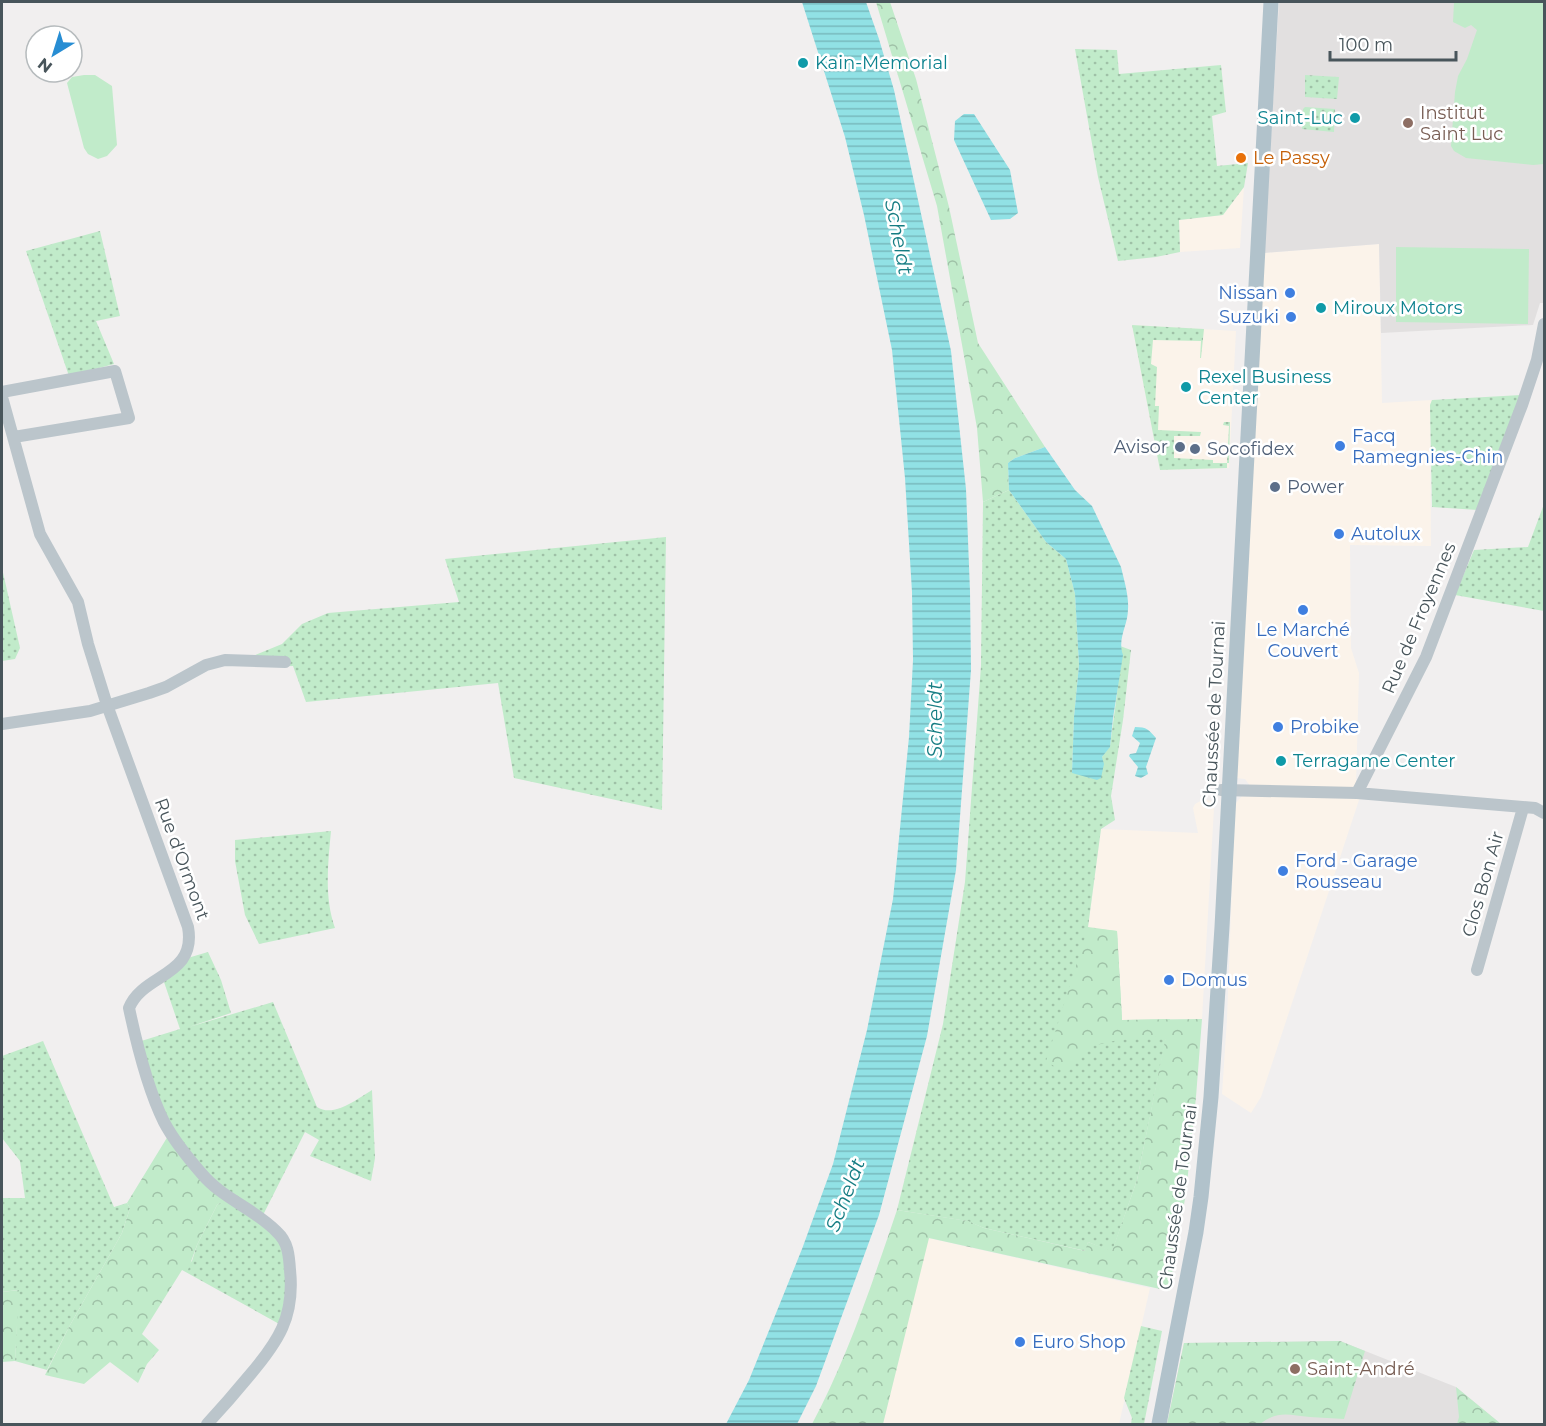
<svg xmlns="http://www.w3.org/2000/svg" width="1546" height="1426" font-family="Montserrat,sans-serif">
  <defs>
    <pattern id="grass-dots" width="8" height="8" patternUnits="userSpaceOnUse" patternTransform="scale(1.5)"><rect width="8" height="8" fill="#c1ebca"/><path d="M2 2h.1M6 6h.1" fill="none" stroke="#9fc1a7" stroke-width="1.8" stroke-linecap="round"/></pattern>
    <pattern id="forest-crowns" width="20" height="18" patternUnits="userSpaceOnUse" patternTransform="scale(1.5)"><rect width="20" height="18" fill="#c1ebca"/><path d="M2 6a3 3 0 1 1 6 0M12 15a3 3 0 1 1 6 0" fill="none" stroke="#9fc1a7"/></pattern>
    <pattern id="water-rules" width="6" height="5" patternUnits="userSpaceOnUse" patternTransform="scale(1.5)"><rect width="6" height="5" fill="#91e1e5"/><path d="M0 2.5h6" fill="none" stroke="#78b9bd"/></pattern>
  </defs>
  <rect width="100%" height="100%" fill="#f1efef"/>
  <path fill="#fbf3ea" d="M 1244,187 L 1240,248 L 1180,252 L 1179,220 L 1223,215 Z
    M 1379,244 L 1382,403 L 1432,400 L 1430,405 L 1431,546 L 1350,545 L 1351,648 L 1359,673 L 1356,785 L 1352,788 L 1251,787 L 1245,779 L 1236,778 L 1264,253 Z
    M 1132,325 L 1236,331 L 1229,468 L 1160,470 Z
    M 1242,796 L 1360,797 L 1261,1097 L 1251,1113 L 1222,1094 L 1227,1019 L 1235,804 Z
    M 1204,799 L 1211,801 L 1214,808 L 1202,1019 L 1122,1020 L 1117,932 L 1088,928 L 1101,829 L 1198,833 L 1193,808 L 1195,804 Z
    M 928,1238 L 1150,1288 L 1119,1424 L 883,1424 Z"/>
  <path fill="#e2e0e0" d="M 1279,2 L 1544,2 L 1544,303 L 1540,303 L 1533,325 L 1381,333 L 1379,244 L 1264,253 Z
    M 1340,1341 L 1456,1387 L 1501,1424 L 1167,1424 L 1184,1343 Z"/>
  <path fill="url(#grass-dots)" d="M 1075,49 L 1117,50 L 1119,74 L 1221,65 L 1226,112 L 1212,116 L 1217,166 L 1248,163 L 1244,187 L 1223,215 L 1179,220 L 1180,252 L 1156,257 L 1118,261 L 1098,177 Z
    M 1305,75 L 1339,77 L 1337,99 L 1305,97 Z
    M 1305,107 L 1335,109 L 1334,132 L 1302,129 L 1303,109 Z
    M 100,231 L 120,316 L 96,321 L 114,364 L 69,376 L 26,251 Z
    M 1132,325 L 1204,329 L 1201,358 L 1200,358 L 1201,341 L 1153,340 L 1151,364 L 1157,367 L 1155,406 L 1159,406 L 1158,430 L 1201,432 L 1200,436 L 1174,436 L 1174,458 L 1213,460 L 1213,463 L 1227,463 L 1229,426 L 1223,425 L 1224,422 L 1230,422 L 1229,463 L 1227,463 L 1227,468 L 1160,470 Z
    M 1521,395 L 1478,510 L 1432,507 L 1430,405 L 1432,400 Z
    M 1009,490 L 1046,542 L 1066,559 L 1075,594 L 1079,665 L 1074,717 L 1072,773 L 1102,757 L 1110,746 L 1117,694 L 1120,646 L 1131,650 L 1123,720 L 1111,796 L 1115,820 L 1101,829 L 1088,927 L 1117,931 L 1122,1020 L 1170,1019 L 1137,1180 L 1112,1252 L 1088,1242 L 1086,1251 L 984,1228 L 967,1221 L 897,1210 L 943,1024 L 965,882 L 981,666 L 983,502 Z
    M 1544,504 L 1544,611 L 1455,595 L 1474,550 L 1528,547 Z
    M 666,537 L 662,810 L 514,778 L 498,683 L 306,702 L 293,666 L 257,667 L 253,656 L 282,644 L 302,624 L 328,613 L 459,602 L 445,559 Z
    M 2,568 L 20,648 L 15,659 L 2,661 Z
    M 331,831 C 328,863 324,897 335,928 L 259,944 L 245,915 L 235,861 L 235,840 Z
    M 208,952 L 221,980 L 231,1013 L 189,1027 L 273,1002 L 317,1107 C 334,1118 357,1099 372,1090 L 375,1158 L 371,1181 L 310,1156 L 319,1140 L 305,1132 L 261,1219 L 221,1193 L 168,1136 L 138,1042 L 180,1029 L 164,982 L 191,957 Z
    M 43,1041 L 114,1207 L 127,1203 L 130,1208 L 122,1233 L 69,1327 L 47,1370 L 15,1361 L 18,1290 L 2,1292 L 2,1198 L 25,1198 L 20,1161 L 2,1138 L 2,1056 Z
    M 220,1203 L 231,1204 L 278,1236 L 288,1271 L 281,1325 L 182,1270 L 192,1261 L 197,1245 L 217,1205 Z
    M 1141,1326 L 1162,1331 L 1144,1424 L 1131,1424 L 1132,1418 L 1124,1398 Z"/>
  <path fill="url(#forest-crowns)" d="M 876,2 L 890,2 L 916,79 L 949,207 L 978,343 L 1045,447 L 1015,458 L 1008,463 L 1009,490 L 983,502 L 977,428 L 937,206 Z
    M 1088,928 L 1117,931 L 1122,1020 L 1202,1019 L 1196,1097 L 1186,1193 L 1169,1291 L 929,1238 L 883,1424 L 812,1424 C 847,1359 873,1281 897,1210 L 968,1221 L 984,1228 L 1085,1251 L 1088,1242 L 1112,1251 L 1137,1180 L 1166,1036 L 1118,1040 L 1088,1047 L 1068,1072 L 1057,1068 L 1046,1061 Z
    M 168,1136 L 231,1204 L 226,1205 L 220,1203 L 217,1205 L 197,1245 L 188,1270 L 182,1270 L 142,1334 L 159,1350 L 147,1364 L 138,1383 L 110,1362 L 84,1384 L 45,1375 L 69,1327 L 122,1233 L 130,1208 L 127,1203 Z
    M 19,1290 L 15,1361 L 2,1362 L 2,1292 Z
    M 1340,1341 L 1365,1351 L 1344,1419 C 1333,1418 1321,1418 1310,1417 C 1289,1415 1278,1410 1260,1424 L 1167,1424 L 1184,1343 Z
    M 1456,1387 L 1501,1424 L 1457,1424 L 1459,1417 Z"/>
  <path fill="#c1ebca" d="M 1454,2 L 1544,2 L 1544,164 L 1533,165 L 1466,158 L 1454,151 L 1451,146 L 1455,92 L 1458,76 L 1467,59 L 1477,30 L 1471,25 L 1465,28 L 1453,22 Z
    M 84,75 L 95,75 L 112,86 L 117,145 L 107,156 L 98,159 L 88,154 L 84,148 L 67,83 L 72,77 Z
    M 1396,247 L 1529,249 L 1528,324 L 1396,322 Z"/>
  <path fill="url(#water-rules)" d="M 802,2 L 866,2 L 879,39 L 894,90 L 951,351 L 966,489 L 970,591 L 971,670 L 956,870 L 927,1036 L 879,1215 L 816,1386 L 797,1424 L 726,1424 L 749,1380 L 802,1249 L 833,1164 L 867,1030 L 893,899 L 909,737 L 913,660 L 912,592 L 905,478 L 892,350 L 864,215 L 845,137 Z
    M 964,114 L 974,114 L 1010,170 L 1018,213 L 1010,219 L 991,220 L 954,140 L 955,121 Z
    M 1045,447 L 1075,490 L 1092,506 L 1121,567 C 1124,580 1129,596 1128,609 C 1128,626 1117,638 1123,655 L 1113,718 L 1110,747 L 1102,757 L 1104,764 L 1101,778 L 1097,780 L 1072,773 L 1074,717 L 1079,665 L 1075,594 L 1066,559 L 1046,542 L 1009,490 L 1008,463 L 1015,458 Z
    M 1135,727 C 1147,727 1149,730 1156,738 L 1146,767 L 1148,774 L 1141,778 L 1135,776 L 1138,767 L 1129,756 L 1130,754 L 1136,753 L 1140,743 L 1132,736 Z"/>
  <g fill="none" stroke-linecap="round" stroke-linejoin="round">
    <path stroke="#bbc5cb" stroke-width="12" d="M 2,392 L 115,371 L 129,418 L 14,437
      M 2,397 L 40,534 L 78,602 L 88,644 L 107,705 L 188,927 C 197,977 143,973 129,1008 C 136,1041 149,1092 164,1122 C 174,1141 188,1158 202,1174 C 223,1199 255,1209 277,1232 C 288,1242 289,1255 290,1270 C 295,1317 278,1342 249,1376 C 235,1393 221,1409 207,1424
      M 2,724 L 90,711 L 149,693 L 166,687 L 206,665 L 225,660 L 285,662
      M 1221,790 L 1357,793 L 1426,657 L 1522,405 L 1537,360 L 1544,324
      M 1357,793 L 1535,808 L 1544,813
      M 1477,970 L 1523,808"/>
    <path stroke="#b1c2cb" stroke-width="15" d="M 1159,1424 L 1196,1232 L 1201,1197 L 1211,1097 L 1222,927 L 1271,2"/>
  </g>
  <g fill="#0f9aa8" stroke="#fff" stroke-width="2">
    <circle cx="803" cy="63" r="6"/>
    <circle cx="1355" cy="118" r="6"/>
    <circle cx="1321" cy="308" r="6"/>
    <circle cx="1186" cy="387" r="6"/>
    <circle cx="1281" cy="761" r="6"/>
  </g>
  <g fill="#8d6e63" stroke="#fff" stroke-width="2">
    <circle cx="1408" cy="123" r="6"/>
    <circle cx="1295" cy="1369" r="6"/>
  </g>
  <circle fill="#e8710a" stroke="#fff" stroke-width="2" cx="1241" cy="158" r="6"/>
  <g fill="#3f7fe0" stroke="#fff" stroke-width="2">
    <circle cx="1290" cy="293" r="6"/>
    <circle cx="1291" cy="317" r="6"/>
    <circle cx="1340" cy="446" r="6"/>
    <circle cx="1339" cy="534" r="6"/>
    <circle cx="1303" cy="610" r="6"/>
    <circle cx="1278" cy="727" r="6"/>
    <circle cx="1283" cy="871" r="6"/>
    <circle cx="1169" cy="980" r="6"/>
    <circle cx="1020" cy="1342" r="6"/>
  </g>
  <g fill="#5c6f8a" stroke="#fff" stroke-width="2">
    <circle cx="1180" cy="447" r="6"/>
    <circle cx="1195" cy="449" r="6"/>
    <circle cx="1275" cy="487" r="6"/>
  </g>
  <g text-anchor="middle" stroke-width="5" stroke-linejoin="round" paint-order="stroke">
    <g font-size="18" fill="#0d838f" stroke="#fff" text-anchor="start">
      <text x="815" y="69">Kain-Memorial</text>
      <text x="1343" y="124" text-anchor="end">Saint-Luc</text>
      <text x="1333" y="314">Miroux Motors</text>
      <text x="1198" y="383">Rexel Business<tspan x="1198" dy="21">Center</tspan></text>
      <text x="1293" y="767">Terragame Center</text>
    </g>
    <g font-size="18" fill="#785e54" stroke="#fff" text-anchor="start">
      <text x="1420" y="119">Institut<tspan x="1420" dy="21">Saint Luc</tspan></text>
      <text x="1307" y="1375">Saint-André</text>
    </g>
    <g font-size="18" fill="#c56008" stroke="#fff" text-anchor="start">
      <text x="1253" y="164">Le Passy</text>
    </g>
    <g font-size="18" fill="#366cbe" stroke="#fff" text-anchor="start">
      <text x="1278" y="299" text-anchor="end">Nissan</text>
      <text x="1279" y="323" text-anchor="end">Suzuki</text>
      <text x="1352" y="442">Facq<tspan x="1352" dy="21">Ramegnies-Chin</tspan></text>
      <text x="1351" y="540">Autolux</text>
      <text x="1303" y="636" text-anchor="middle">Le Marché<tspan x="1303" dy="21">Couvert</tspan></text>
      <text x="1290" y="733">Probike</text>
      <text x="1295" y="867">Ford - Garage<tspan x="1295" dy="21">Rousseau</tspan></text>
      <text x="1181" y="986">Domus</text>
      <text x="1032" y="1348">Euro Shop</text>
    </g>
    <g font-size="18" fill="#4e5e75" stroke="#fff" text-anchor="start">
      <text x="1168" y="453" text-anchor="end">Avisor</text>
      <text x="1207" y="455">Socofidex</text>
      <text x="1287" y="493">Power</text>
    </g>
    <g font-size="18" fill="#48555b" stroke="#fff">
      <text transform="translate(1419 618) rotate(-67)" y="6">Rue de Froyennes</text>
      <text transform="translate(1214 714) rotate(-87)" y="6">Chaussée de Tournai</text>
      <text transform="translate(182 859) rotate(70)" y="6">Rue d'Ormont</text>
      <text transform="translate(1483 884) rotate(-74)" y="6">Clos Bon Air</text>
      <text transform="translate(1178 1197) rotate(-82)" y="6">Chaussée de Tournai</text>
    </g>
    <g font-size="20" font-style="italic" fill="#167d83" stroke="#fff">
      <text transform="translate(899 237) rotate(79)" y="7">Scheldt</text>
      <text transform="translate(935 720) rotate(-90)" y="7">Scheldt</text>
      <text transform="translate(845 1195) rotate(-69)" y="7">Scheldt</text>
    </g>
  </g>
  <rect width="1546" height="1426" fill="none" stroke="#48555b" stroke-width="6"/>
  <g transform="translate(54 54) rotate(218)"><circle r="28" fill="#ffffff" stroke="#b6bbbd" stroke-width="1.5"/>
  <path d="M0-4.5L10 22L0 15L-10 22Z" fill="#278dd3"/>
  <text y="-9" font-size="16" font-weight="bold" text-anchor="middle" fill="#48555b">N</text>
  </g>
  <path d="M1330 51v9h126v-9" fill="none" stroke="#48555b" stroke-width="3"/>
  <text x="1339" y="51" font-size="18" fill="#48555b" stroke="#ffffff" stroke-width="4.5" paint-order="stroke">100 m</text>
</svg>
